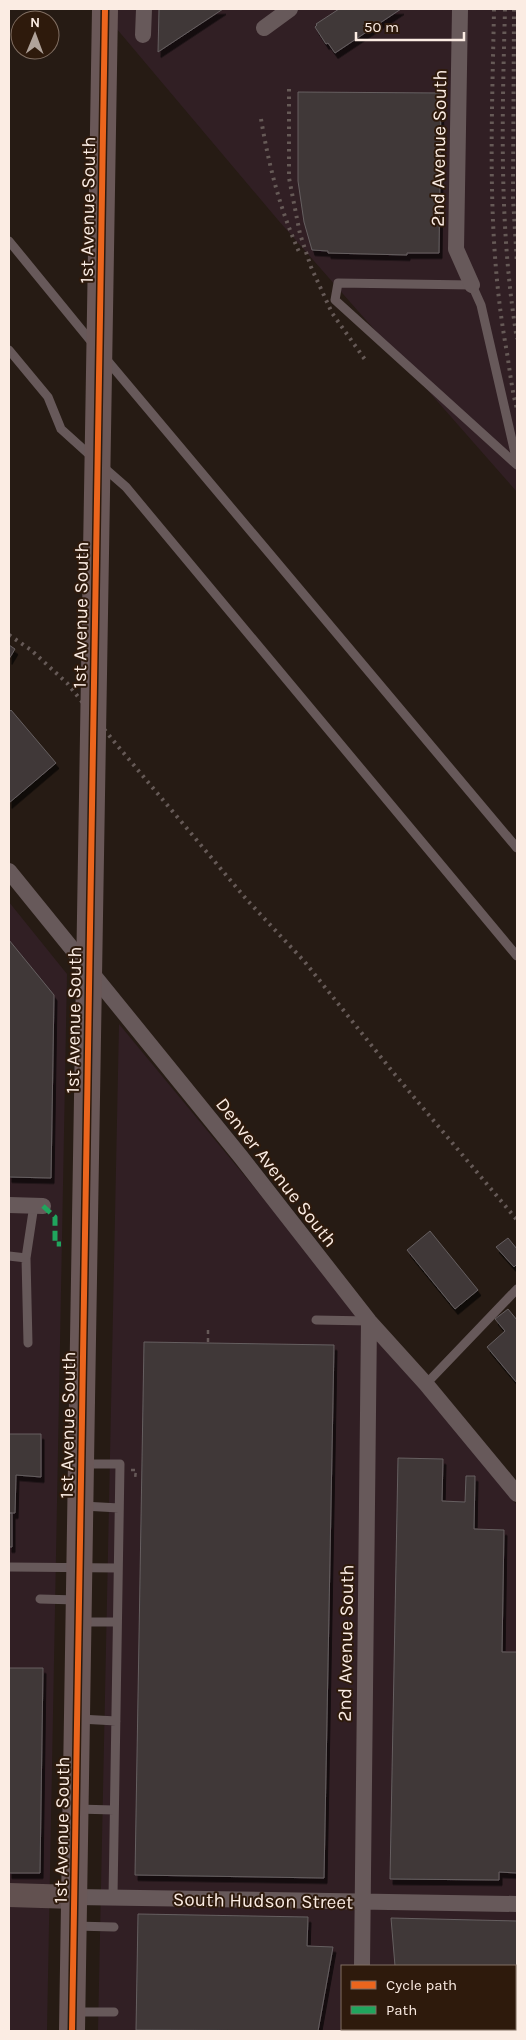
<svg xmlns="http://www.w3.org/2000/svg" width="526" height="2040" font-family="Karla,sans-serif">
  <defs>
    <filter id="shadow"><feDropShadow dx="3" dy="5.5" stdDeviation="0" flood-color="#0009"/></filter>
  </defs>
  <rect width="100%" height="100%" fill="#261b14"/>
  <path fill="#311f24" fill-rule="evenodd" d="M 100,9 L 517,9 L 517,492 L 278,220 Z
    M 9,902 L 67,974 L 47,2031 L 9,2031 Z
    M 119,1024 L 517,1505 L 517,2031 L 98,2031 ZM 342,1966 L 515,1966 L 515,2029 L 342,2029 Z"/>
  <path fill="#3f3839" stroke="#665f60" filter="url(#shadow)" d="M 159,9 L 223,9 L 158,52 Z
    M 339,9 L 401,9 L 335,53 L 328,43 L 326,44 L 315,27 L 317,25 L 316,24 Z
    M 298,92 L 441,93 L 439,253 L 407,253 L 407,255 L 328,253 L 328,251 L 312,250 L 304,222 L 298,181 Z
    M 9,645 L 15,649 L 9,659 Z
    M 11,710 L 56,763 L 9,803 L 9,712 Z
    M 9,940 L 54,995 L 51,1178 L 9,1177 Z
    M 430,1231 L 478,1290 L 455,1309 L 407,1250 Z
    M 508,1238 L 517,1249 L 517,1264 L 514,1267 L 496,1247 Z
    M 508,1309 L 517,1320 L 517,1383 L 487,1347 L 505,1331 L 495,1319 Z
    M 144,1342 L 334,1345 L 324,1878 L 135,1875 Z
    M 9,1434 L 41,1434 L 41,1477 L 16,1475 L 15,1513 L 9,1513 Z
    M 398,1458 L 443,1459 L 442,1501 L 465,1502 L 466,1476 L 475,1476 L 474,1529 L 504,1530 L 502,1652 L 517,1652 L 517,1873 L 499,1872 L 499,1880 L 390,1879 Z
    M 9,1513 L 12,1513 L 12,1547 L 9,1547 Z
    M 9,1668 L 43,1668 L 40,1873 L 9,1873 Z
    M 138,1914 L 308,1917 L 307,1946 L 333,1947 L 318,2031 L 136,2030 Z
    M 391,1918 L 517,1921 L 517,2031 L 404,2031 L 404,2029 L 515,2029 L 515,1966 L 395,1966 Z"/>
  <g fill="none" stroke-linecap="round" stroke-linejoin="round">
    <path stroke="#665958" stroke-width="2.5" stroke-dasharray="4 4" stroke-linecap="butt" d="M 208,1342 L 208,1327
      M 131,1470 L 136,1470 L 135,1479"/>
    <path stroke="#67595a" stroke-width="9" d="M 9,241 L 94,345
      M 9,350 L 48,397 L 61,429 L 92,457
      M 106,359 L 517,848
      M 517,462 L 481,305 L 472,285 L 338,283 L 335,300 L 517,465
      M 102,466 L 126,487 L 517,956
      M 9,1256 L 26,1258 L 34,1205
      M 26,1258 L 28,1343
      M 316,1320 L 369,1321
      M 426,1384 L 517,1289
      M 84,1464 L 120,1464 L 113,1897
      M 83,1506 L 119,1508
      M 9,1567 L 118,1568
      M 40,1599 L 77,1600
      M 82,1622 L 117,1622
      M 80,1719 L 116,1721
      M 77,1809 L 114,1810
      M 75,1926 L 114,1927
      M 75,2012 L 114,2012"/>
    <path stroke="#67595a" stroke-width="16" d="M 460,9 L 456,249 L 472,285
      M 264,28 L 290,9
      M 143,35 L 144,9
      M 9,871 L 241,1157 L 369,1321 L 426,1384 L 517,1494
      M 9,1205 L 43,1206
      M 75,1897 L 517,1904
      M 362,1966 L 369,1321
      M 363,2029 L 363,2031"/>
    <path stroke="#625150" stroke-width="24" d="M 9,1895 L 75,1897"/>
    <path stroke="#6a5858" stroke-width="26" d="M 72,2031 L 82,1400"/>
    <path stroke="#665a57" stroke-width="4" stroke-dasharray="2.5 5" stroke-linecap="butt" d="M 494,9 C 492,125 486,238 507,353 C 510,372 512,391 517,409
      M 505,9 C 502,120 499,230 517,339
      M 514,9 L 513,198 L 517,264
      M 289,89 L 289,178 L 300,234 L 311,267 L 332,313 L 366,361
      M 261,119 C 269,166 280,210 300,254
      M 9,635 L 31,650 L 67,683 L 116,744 L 247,900 L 304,961 L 392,1071 L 517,1220"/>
    <path stroke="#6a5858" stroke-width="26" d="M 82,1400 L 105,9"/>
    <path stroke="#20a55d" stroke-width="5" stroke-dasharray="10 5" stroke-linecap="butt" d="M 43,1206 L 55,1217 L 55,1244 L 61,1244"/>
    <g stroke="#2e1a0c" stroke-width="9">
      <path id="cycleway" d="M 72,2031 L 105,9"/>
    </g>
    <use href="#cycleway" stroke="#eb651d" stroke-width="6"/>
  </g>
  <g text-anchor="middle" stroke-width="4" stroke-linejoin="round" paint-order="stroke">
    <g font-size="19" fill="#fbece3" stroke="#2e1a0c">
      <text transform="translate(438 148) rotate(-89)" y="7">2nd Avenue South</text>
      <text transform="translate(87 210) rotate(-89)" y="7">1st Avenue South</text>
      <text transform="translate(80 615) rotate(-89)" y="7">1st Avenue South</text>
      <text transform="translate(73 1020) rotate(-89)" y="7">1st Avenue South</text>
      <text transform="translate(277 1172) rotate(52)" y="7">Denver Avenue South</text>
      <text transform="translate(67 1425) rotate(-89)" y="7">1st Avenue South</text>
      <text transform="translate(345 1643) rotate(-89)" y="7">2nd Avenue South</text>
      <text transform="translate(61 1830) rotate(-89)" y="7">1st Avenue South</text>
      <text transform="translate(263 1900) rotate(1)" y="7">South Hudson Street</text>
    </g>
  </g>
  <rect width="526" height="2040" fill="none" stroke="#fbece3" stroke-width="20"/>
  <rect x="341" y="1965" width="175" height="65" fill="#2e1a0c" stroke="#806e62"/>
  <rect x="351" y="1981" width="25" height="8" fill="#eb651d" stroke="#806e62"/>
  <text x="386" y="1990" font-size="15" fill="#fbece3">Cycle path</text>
  <rect x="351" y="2006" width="25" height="8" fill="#20a55d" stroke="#806e62"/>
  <text x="386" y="2015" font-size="15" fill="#fbece3">Path</text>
  <g transform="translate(35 35) rotate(1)"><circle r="24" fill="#2e1a0c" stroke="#806e62"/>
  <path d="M0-4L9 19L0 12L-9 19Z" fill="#b0a39b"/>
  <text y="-8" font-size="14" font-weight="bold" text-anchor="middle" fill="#fbece3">N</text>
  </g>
  <path d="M356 32v8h108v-8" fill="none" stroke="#fbece3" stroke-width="2.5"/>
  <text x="364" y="32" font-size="15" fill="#fbece3" stroke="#2e1a0c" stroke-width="4" paint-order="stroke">50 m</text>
</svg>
